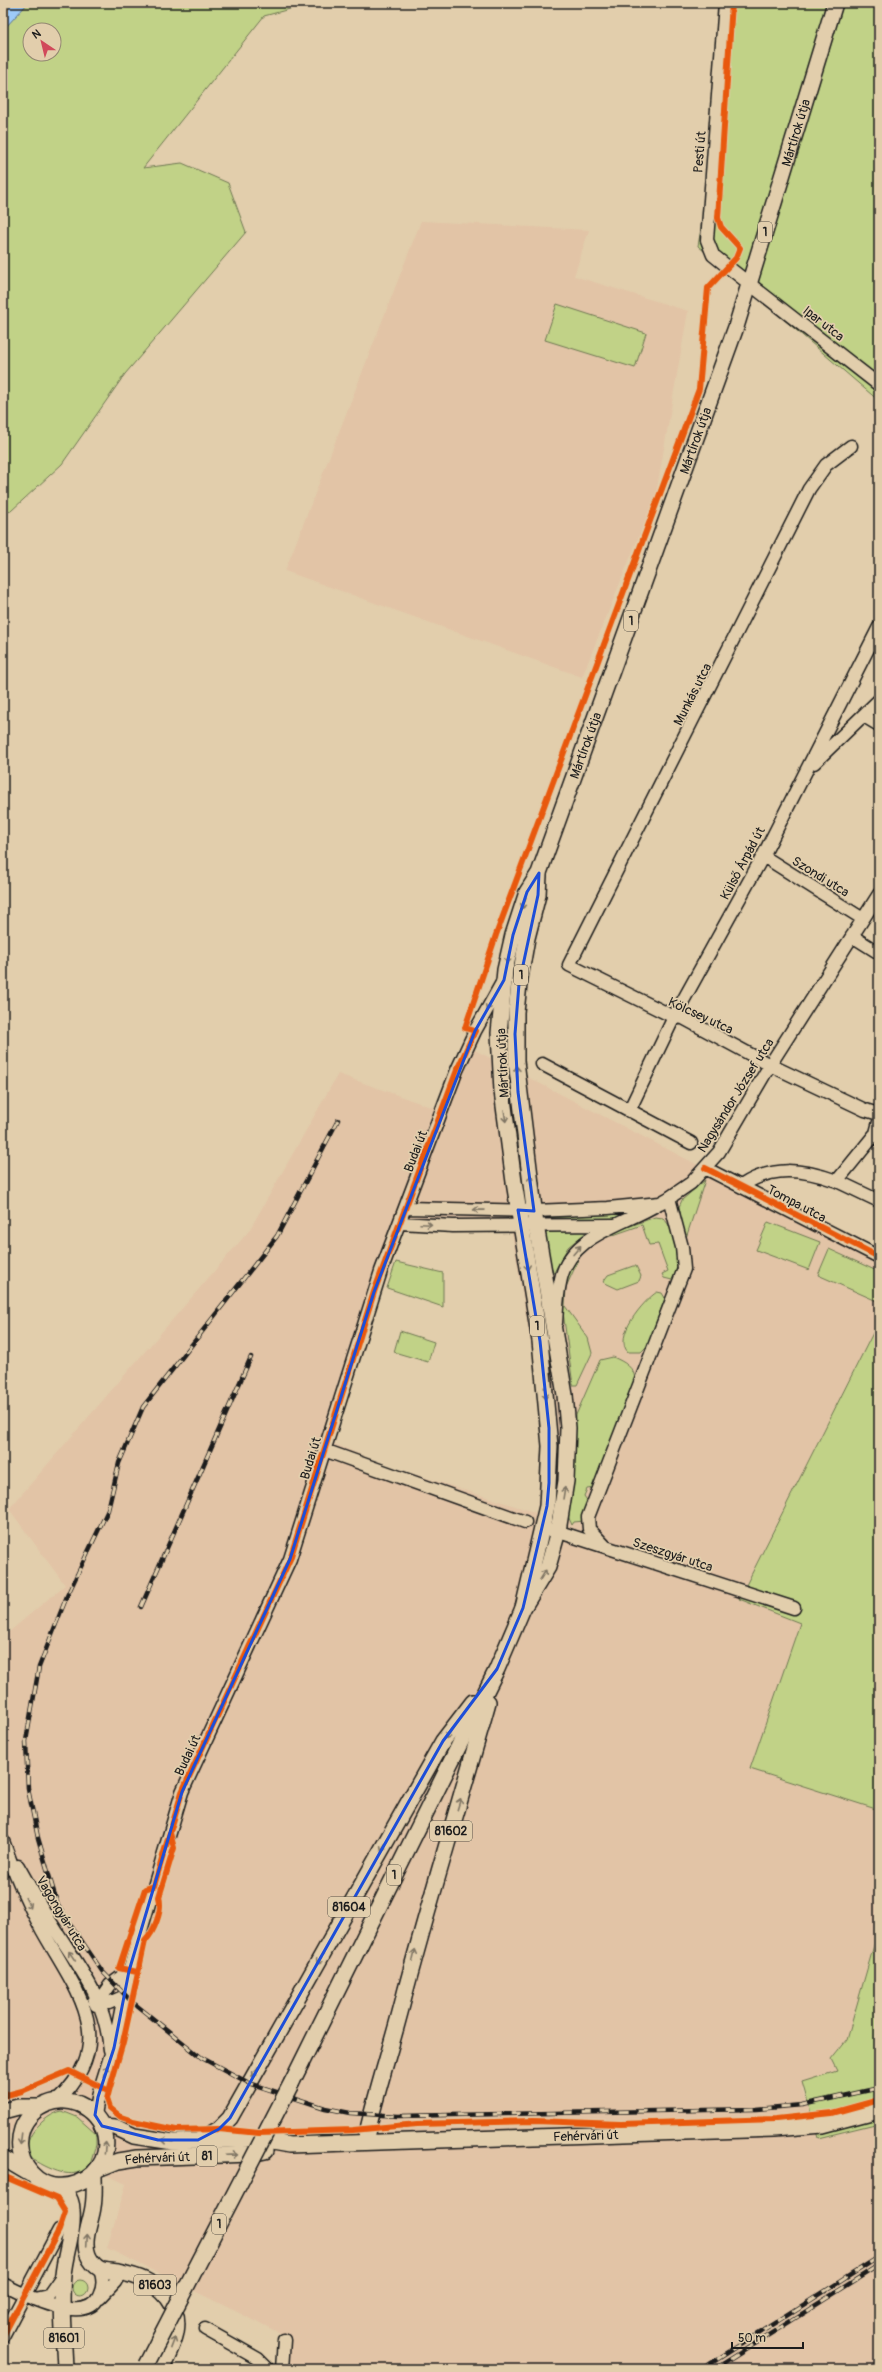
<svg xmlns="http://www.w3.org/2000/svg" width="882" height="2372" font-family="Pangolin,sans-serif">
  <rect width="100%" height="100%" fill="#e2ceac"/>
  <filter id="ink" filterUnits="userSpaceOnUse"><feTurbulence type="fractalNoise" baseFrequency=".025" numOctaves="2"/><feDisplacementMap in="SourceGraphic" scale="8" xChannelSelector="R" yChannelSelector="G"/><feConvolveMatrix kernelMatrix="1 2 1 2 8 2 1 2 1" color-interpolation-filters="sRGB"/></filter>
  <g filter="url(#ink)">
    <path fill="#e2c4a6" fill-rule="evenodd" d="M 421,221 L 589,230 L 574,276 L 688,311 L 656,494 L 582,677 L 285,571 Z
      M 463,1044 L 694,1163 L 879,1262 L 879,1321 L 739,1599 L 800,1623 L 750,1769 L 879,1810 L 879,1928 L 847,2039 L 831,2059 L 837,2071 L 802,2089 L 818,2138 L 879,2123 L 879,2369 L 285,2369 L 288,2337 L 107,2248 L 126,2184 L 3,2128 L 3,1637 L 65,1585 L 9,1509 L 249,1231 L 338,1074 L 439,1110 ZM 396,1224 L 511,1228 L 541,1403 L 541,1455 L 537,1513 L 385,1465 L 323,1439 Z"/>
    <path fill="#c1d287" stroke="#6e7752" fill-rule="evenodd" d="M 28,3 L 312,3 L 264,16 L 143,168 L 182,163 L 228,183 L 246,232 L 125,374 L 62,464 L 11,511 L 3,513 L 3,30 ZM 30,30 L 54,30 L 54,54 L 30,54 Z
      M 723,3 L 879,3 L 879,401 L 698,246 L 712,163 Z
      M 557,304 L 646,333 L 635,368 L 545,340 Z
      M 705,1180 L 685,1241 L 679,1207 L 682,1200 Z
      M 635,1209 L 614,1219 L 547,1218 L 547,1215 Z
      M 655,1217 L 663,1218 C 666,1221 669,1225 671,1229 C 675,1238 681,1274 672,1280 L 664,1278 L 662,1274 L 668,1271 L 658,1244 L 649,1245 L 642,1225 L 599,1240 L 582,1252 L 566,1287 L 565,1306 L 588,1338 L 592,1353 L 577,1385 L 573,1385 L 562,1305 L 568,1266 L 595,1239 Z
      M 768,1222 L 820,1242 L 809,1270 L 756,1250 Z
      M 589,1230 L 568,1247 L 552,1276 L 545,1231 Z
      M 829,1249 L 879,1272 L 879,1302 L 818,1275 Z
      M 396,1262 L 443,1273 L 443,1307 L 387,1288 Z
      M 633,1266 L 636,1266 L 641,1276 L 639,1281 L 618,1289 L 603,1282 L 608,1275 Z
      M 657,1292 L 662,1293 L 665,1298 L 648,1345 L 641,1352 L 628,1352 C 613,1337 643,1301 657,1292 Z
      M 879,1321 L 879,1810 L 750,1769 L 800,1623 L 739,1599 Z
      M 400,1331 L 434,1342 L 428,1362 L 394,1352 Z
      M 613,1357 C 624,1362 635,1367 635,1381 L 594,1488 L 587,1489 L 584,1496 L 589,1503 L 584,1521 L 574,1522 L 572,1525 L 568,1516 L 574,1480 L 576,1415 L 600,1360 Z
      M 879,1928 L 879,2123 L 818,2138 L 802,2082 L 837,2071 L 831,2059 L 847,2039 Z
      M 62,2111 L 77,2117 L 96,2134 L 96,2145 L 89,2168 C 73,2178 59,2173 43,2165 C 40,2163 35,2161 32,2159 C 16,2142 45,2114 62,2111 Z
      M72 2288a8 8 0 1 1 16 0a8 8 0 1 1-16 0Z"/>
    <path fill="#9dcaf8" stroke="#6984a0" d="M 3,3 L 28,3 L 3,30 Z"/>
    <g fill="none" stroke-linecap="round" stroke-linejoin="round">
      <g stroke="#1c1c1c" stroke-width="15">
        <path id="minor" d="M 725,3 L 707,240 L 713,255 L 728,267 L 879,385
          M 851,446 L 826,465 L 809,489 L 569,965 L 674,1017 L 683,1018 L 770,1065 L 865,1110 L 879,1114
          M 864,716 L 879,725
          M 814,763 L 879,700
          M 763,856 L 863,919
          M 852,936 L 879,953
          M 542,1064 L 691,1143
          M 629,1111 L 674,1017 L 763,856 L 879,627
          M 705,1168 L 879,1257
          M 837,1181 L 879,1201
          M 741,1186 C 773,1165 802,1169 837,1181 L 876,1133 L 879,1122
          M 406,1208 L 534,1211 L 608,1208 L 660,1203 L 669,1198 L 691,1183 L 719,1152 L 770,1065 L 879,894
          M 400,1223 L 453,1226 L 614,1225
          M 556,1323 C 557,1310 557,1296 560,1283 C 568,1235 622,1226 658,1204
          M 324,1450 L 525,1522
          M 550,1529 L 794,1608
          M 605,1546 L 589,1529 L 588,1517 L 684,1269 L 682,1247 L 669,1198
          M 3,1841 C 14,1872 26,1901 42,1930 C 76,1991 121,2040 57,2101
          M 18,1866 C 31,1889 43,1911 57,1932 C 83,1973 105,1999 110,2050
          M 94,2001 L 109,2003 L 125,1996
          M 96,2005 L 110,1985 L 129,1971
          M 95,2115 L 99,2092 L 115,2041 L 129,1971 L 182,1792 L 290,1559 L 381,1271 L 457,1070 L 475,1031 L 503,981
          M 3,2284 C 24,2295 86,2327 99,2296 C 104,2286 103,2279 100,2269
          M 100,2298 L 115,2282 L 120,2273
          M 34,2299 L 48,2296 L 62,2276
          M 205,2329 L 258,2359 L 268,2369
          M 3,2336 L 59,2230
          M 282,2369 L 284,2340"/>
      </g>
      <g stroke="#1c1c1c" stroke-width="18">
        <g id="major">
          <path id="s1" d="M 523,1608 L 547,1506 L 550,1446 L 540,1341 L 514,1182 L 502,1091 L 499,1033 L 505,970 L 513,935 L 527,892 L 539,873 L 736,327 L 835,3"/>
          <path d="M 292,2082 L 497,1669 L 523,1608 L 548,1567 L 558,1531 L 566,1481 L 568,1428 L 565,1395 L 536,1225 L 516,1061 L 516,1012 L 519,984 L 527,938 L 538,895 L 539,875"/>
          <path d="M 3,2111 L 18,2107 L 40,2107"/>
          <path id="s2" d="M 102,2126 L 115,2127 L 134,2136 L 173,2142 L 255,2139 L 289,2145 L 774,2129 L 822,2125 L 879,2110"/>
          <path d="M 201,2139 L 219,2129 L 230,2118 L 443,1741 L 473,1702"/>
          <path d="M 365,2142 C 376,2091 393,2043 405,1993 C 431,1895 461,1799 488,1702"/>
          <path d="M 3,2158 L 30,2174"/>
          <path id="s3" d="M 98,2169 L 118,2161 L 137,2158 L 251,2154 L 265,2151"/>
          <path d="M 94,2174 C 94,2185 95,2196 93,2207 C 91,2222 82,2240 88,2255 C 90,2260 95,2266 100,2269 C 105,2271 112,2271 118,2272 C 138,2276 155,2282 168,2298 C 186,2322 173,2345 161,2369"/>
          <path d="M 54,2186 C 84,2189 111,2167 105,2135 C 102,2121 92,2110 79,2104 C 69,2100 57,2100 47,2104 C 36,2108 26,2118 22,2129 C 15,2150 24,2173 44,2183 C 51,2186 60,2187 66,2193 C 70,2198 72,2204 72,2210 C 74,2232 65,2253 63,2275 C 60,2306 64,2338 65,2369"/>
        </g>
      </g>
      <use href="#minor" stroke="#e2ceac" stroke-width="12"/>
      <use href="#major" stroke="#e2ceac" stroke-width="15"/>
      <g stroke="#1c1c1c" stroke-width="4.5">
        <path id="rail" d="M 338,1120 L 277,1236 L 143,1407 L 119,1463 L 108,1510 L 67,1596 L 39,1667 L 26,1741 L 28,1789 L 38,1838 L 58,1906 L 102,1971 L 131,2001 L 202,2058 L 249,2083 L 325,2108 L 350,2113 L 398,2116 L 756,2109 L 802,2105 L 879,2088
          M 141,1607 L 251,1357
          M 702,2369 L 879,2257
          M 715,2369 L 879,2265"/>
      </g>
      <use href="#rail" stroke="#e2ceac" stroke-width="3" stroke-dasharray="9" stroke-linecap="butt"/>
      <g stroke="#1c1c1c" stroke-width="18" stroke-linecap="butt">
        <path id="major-bridge" d="M 146,2365 L 292,2082"/>
      </g>
      <use href="#major-bridge" stroke="#e2ceac" stroke-width="15"/>
      <g stroke="#e2ceac" stroke-width="8">
        <path id="cycleway" d="M 705,1168 L 879,1257
          M 170,1833 L 174,1848 L 159,1897 C 163,1910 154,1932 145,1941 L 123,2042 L 109,2091 L 107,2099 L 110,2108 L 121,2117 L 133,2121 L 176,2130 L 219,2129 L 259,2133 L 353,2130 L 417,2124 L 534,2121 L 621,2124 L 776,2119 L 832,2113 L 879,2100
          M 137,1972 L 119,1968 L 145,1889 L 154,1886 L 182,1792 L 290,1559 L 374,1292 L 457,1070 L 475,1031 L 465,1028 L 496,935 L 699,389 L 708,288 L 736,258 L 740,248 L 721,227 L 718,218 L 732,3
          M 3,2096 L 22,2091 L 69,2071 L 109,2091
          M 3,2176 L 57,2199 L 65,2212 L 59,2230 L 3,2336"/>
      </g>
      <use href="#cycleway" stroke="#e8590c" stroke-width="6"/>
    </g>
    <defs><path id="oneway-shaft" d="M-6 0H5M1.5-3L5.5 0L1.5 3" fill="none" stroke-width="1.6" stroke-linecap="round" stroke-linejoin="round"/></defs>
    <g stroke="#7f7564">
      <use href="#oneway-shaft" transform="translate(524 903) rotate(108)"/>
      <use href="#oneway-shaft" transform="translate(508 958) rotate(103)"/>
      <use href="#oneway-shaft" transform="translate(489 1005) rotate(119)"/>
      <use href="#oneway-shaft" transform="translate(517 1072) rotate(-94)"/>
      <use href="#oneway-shaft" transform="translate(505 1116) rotate(82)"/>
      <use href="#oneway-shaft" transform="translate(531 1181) rotate(-98)"/>
      <use href="#oneway-shaft" transform="translate(479 1210) rotate(-179)"/>
      <use href="#oneway-shaft" transform="translate(426 1224) rotate(3)"/>
      <use href="#oneway-shaft" transform="translate(577 1250) rotate(-49)"/>
      <use href="#oneway-shaft" transform="translate(527 1264) rotate(81)"/>
      <use href="#oneway-shaft" transform="translate(545 1393) rotate(84)"/>
      <use href="#oneway-shaft" transform="translate(564 1493) rotate(-81)"/>
      <use href="#oneway-shaft" transform="translate(543 1575) rotate(-58)"/>
      <use href="#oneway-shaft" transform="translate(449 1734) rotate(126)"/>
      <use href="#oneway-shaft" transform="translate(459 1804) rotate(-73)"/>
      <use href="#oneway-shaft" transform="translate(384 1846) rotate(120)"/>
      <use href="#oneway-shaft" transform="translate(28 1903) rotate(62)"/>
      <use href="#oneway-shaft" transform="translate(414 1955) rotate(-77)"/>
      <use href="#oneway-shaft" transform="translate(72 1956) rotate(-124)"/>
      <use href="#oneway-shaft" transform="translate(320 1959) rotate(120)"/>
      <use href="#oneway-shaft" transform="translate(106 2071) rotate(-73)"/>
      <use href="#oneway-shaft" transform="translate(255 2072) rotate(120)"/>
      <use href="#oneway-shaft" transform="translate(21 2139) rotate(97)"/>
      <use href="#oneway-shaft" transform="translate(167 2141) rotate(-174)"/>
      <use href="#oneway-shaft" transform="translate(105 2148) rotate(-84)"/>
      <use href="#oneway-shaft" transform="translate(232 2155) rotate(-2)"/>
      <use href="#oneway-shaft" transform="translate(87 2240) rotate(-87)"/>
      <use href="#oneway-shaft" transform="translate(173 2343) rotate(-69)"/>
    </g>
  </g>
  <path fill="none" stroke="#1d4ed8" stroke-width="3" stroke-linejoin="round" d="M 539,873 L 538,895 L 519,984 L 515,1034 L 518,1092 L 534,1211 L 518,1210 L 540,1341 L 549,1428 L 549,1483 L 547,1506 L 523,1608 L 497,1669 L 443,1741 L 230,2118 L 219,2129 L 198,2140 L 158,2140 L 102,2126 L 95,2115 L 98,2097 L 114,2048 L 129,1971 L 182,1792 L 290,1559 L 374,1292 L 475,1031 L 504,980 L 513,935 L 527,892 Z"/>
  <g text-anchor="middle" stroke-width="3.5" stroke-linejoin="round" paint-order="stroke">
    <g fill="#e2ceac" stroke="#575147" stroke-width="1">
      <rect x="758" y="222" width="14" height="20" rx="3"/>
      <rect x="624" y="611" width="14" height="20" rx="3"/>
      <rect x="514" y="965" width="14" height="20" rx="3"/>
      <rect x="530" y="1316" width="14" height="20" rx="3"/>
      <rect x="430" y="1821" width="42" height="20" rx="3"/>
      <rect x="387" y="1865" width="14" height="20" rx="3"/>
      <rect x="328" y="1897" width="42" height="20" rx="3"/>
      <rect x="197" y="2146" width="20" height="20" rx="3"/>
      <rect x="212" y="2214" width="14" height="20" rx="3"/>
      <rect x="134" y="2275" width="42" height="20" rx="3"/>
      <rect x="44" y="2328" width="40" height="20" rx="3"/>
    </g>
    <g font-size="12" font-weight="bold" fill="#1c1c1c">
      <text x="765" y="236">1</text>
      <text x="631" y="625">1</text>
      <text x="521" y="979">1</text>
      <text x="537" y="1330">1</text>
      <text x="451" y="1835">81602</text>
      <text x="394" y="1879">1</text>
      <text x="349" y="1911">81604</text>
      <text x="207" y="2160">81</text>
      <text x="219" y="2228">1</text>
      <text x="155" y="2289">81603</text>
      <text x="64" y="2342">81601</text>
    </g>
    <g font-size="13" fill="#1c1c1c" stroke="#e2ceac">
      <text dy="5" stroke="none"><textPath href="#s1" startOffset="1532">Mártírok útja</textPath></text>
      <text transform="translate(699 152) rotate(-85)" y="5">Pesti út</text>
      <text transform="translate(824 323) rotate(38)" y="5">Ipar utca</text>
      <text dy="5" stroke="none"><textPath href="#s1" startOffset="1208">Mártírok útja</textPath></text>
      <text transform="translate(692 694) rotate(-63)" y="5">Munkás utca</text>
      <text dy="5" stroke="none"><textPath href="#s1" startOffset="884">Mártírok útja</textPath></text>
      <text transform="translate(742 863) rotate(-62)" y="5">Külső Árpád út</text>
      <text transform="translate(821 876) rotate(32)" y="5">Szondi utca</text>
      <text transform="translate(701 1015) rotate(25)" y="5">Kölcsey utca</text>
      <text transform="translate(502 1063) rotate(-93)" y="5">Mártírok útja</text>
      <text transform="translate(735 1095) rotate(-58)" y="5">Nagysándor József utca</text>
      <text transform="translate(415 1151) rotate(-69)" y="5">Budai út</text>
      <text transform="translate(797 1203) rotate(28)" y="5">Tompa utca</text>
      <text transform="translate(310 1458) rotate(-73)" y="5">Budai út</text>
      <text transform="translate(673 1554) rotate(18)" y="5">Szeszgyár utca</text>
      <text transform="translate(187 1755) rotate(-65)" y="5">Budai út</text>
      <text transform="translate(62 1913) rotate(59)" y="5">Vagongyár utca</text>
      <text dy="5" stroke="none"><textPath href="#s2" startOffset="487">Fehérvári út</textPath></text>
      <text dy="5" stroke="none"><textPath href="#s3" startOffset="61">Fehérvári út</textPath></text>
    </g>
  </g>
  <rect width="882" height="2372" fill="none" stroke="#e2ceac" stroke-width="16"/>
  <rect x="8" y="8" width="866" height="2356" fill="none" stroke="#1c1c1c" stroke-width="1.5" filter="url(#ink)"/>
  <g transform="translate(42 42) rotate(325)"><circle r="19" fill="#e2ceac" stroke="#938772"/>
  <path d="M0-3L7 15L0 10L-7 15Z" fill="#d1495b"/>
  <text y="-6" font-size="11" font-weight="bold" text-anchor="middle" fill="#1c1c1c">N</text>
  </g>
  <path d="M732 2342v6h71v-6" fill="none" stroke="#1c1c1c" stroke-width="2"/>
  <text x="738" y="2342" font-size="12" fill="#1c1c1c" stroke="#e2ceac" stroke-width="3" paint-order="stroke">50 m</text>
</svg>
